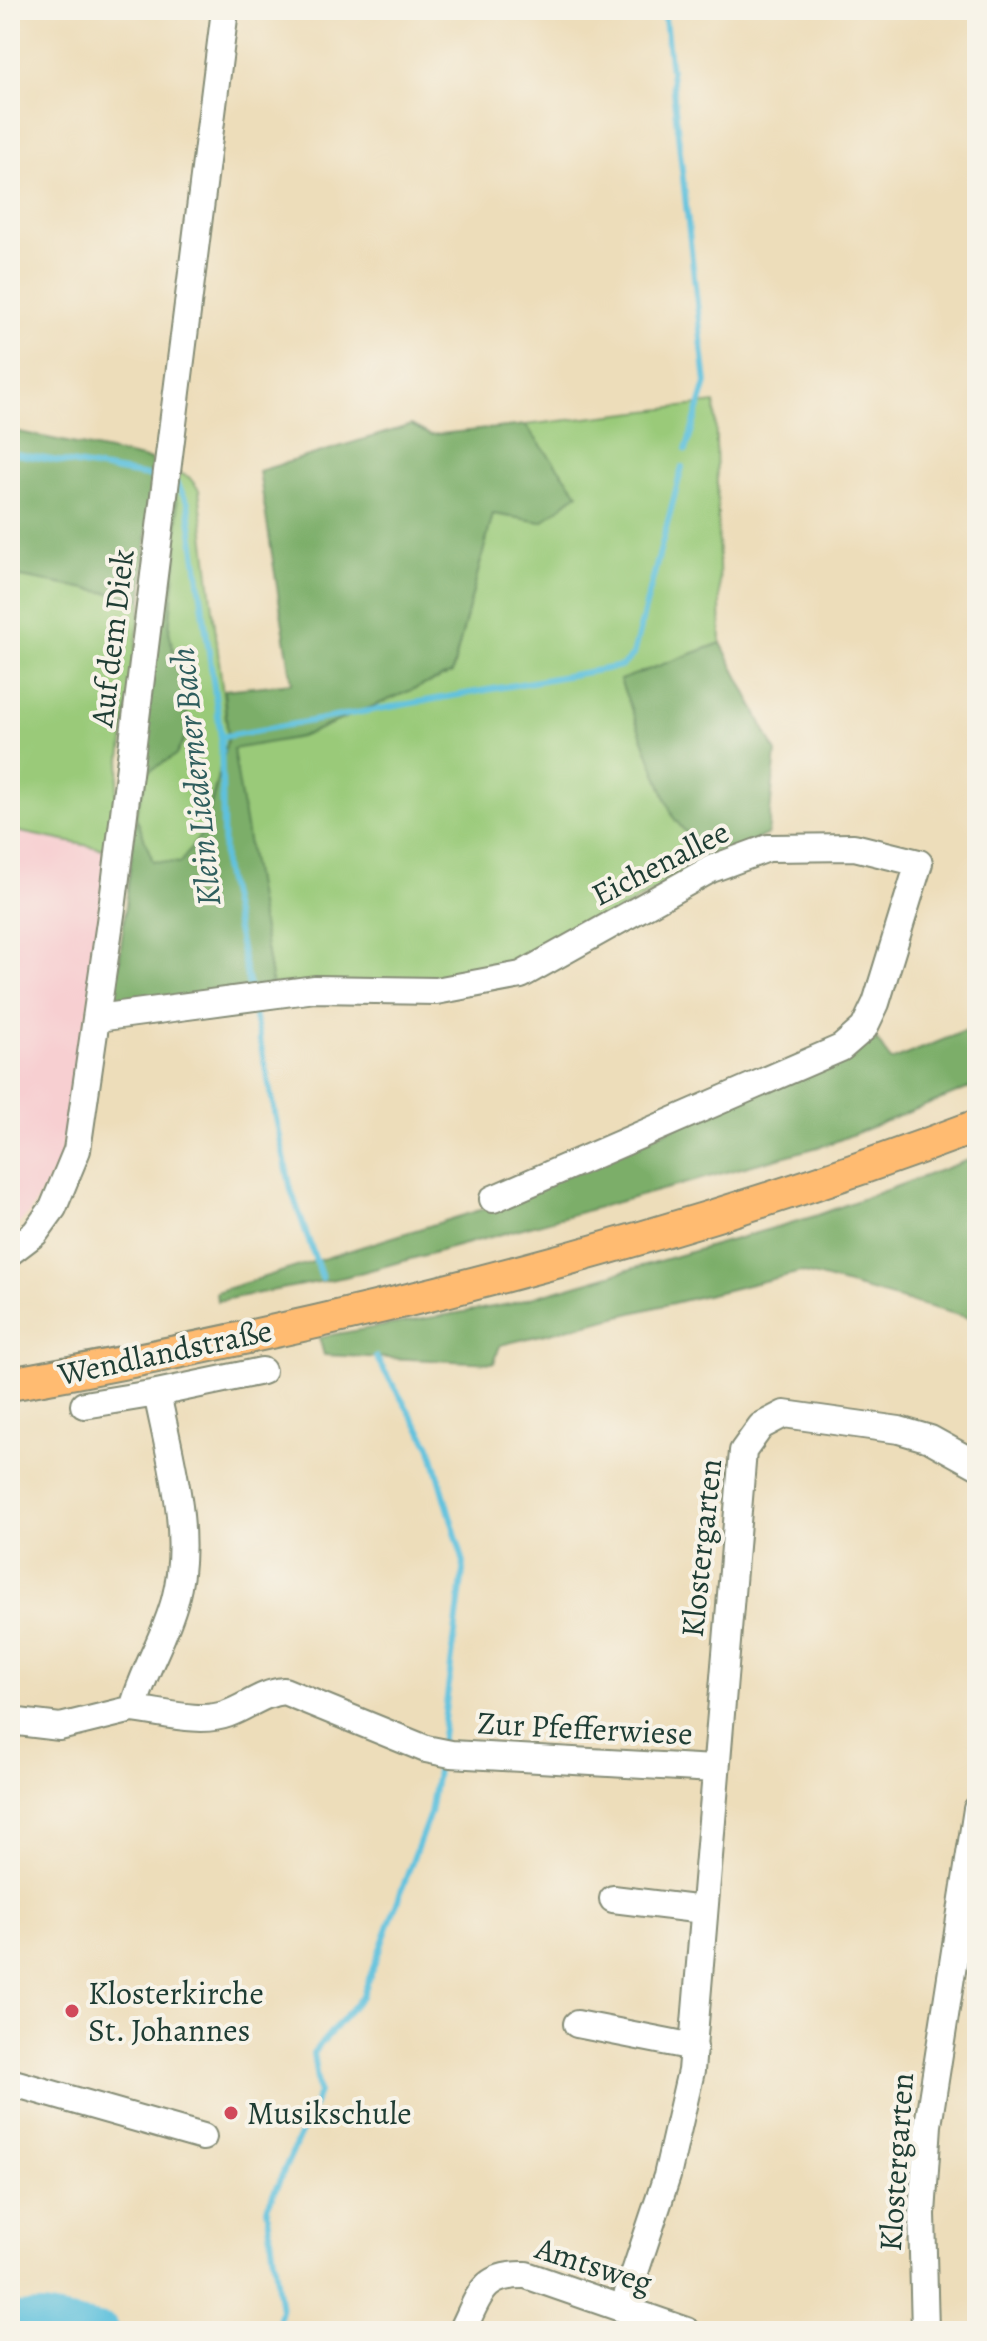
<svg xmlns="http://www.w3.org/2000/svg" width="987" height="2341" font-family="Alegreya,serif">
  <rect width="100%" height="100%" fill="#f7f3e8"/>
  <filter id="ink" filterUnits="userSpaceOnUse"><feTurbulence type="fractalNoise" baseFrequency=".0125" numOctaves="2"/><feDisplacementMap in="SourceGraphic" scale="16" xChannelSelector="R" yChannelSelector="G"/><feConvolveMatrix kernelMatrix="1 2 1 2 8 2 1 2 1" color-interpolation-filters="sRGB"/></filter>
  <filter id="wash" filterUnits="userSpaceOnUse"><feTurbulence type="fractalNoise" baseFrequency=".006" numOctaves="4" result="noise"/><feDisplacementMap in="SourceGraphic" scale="32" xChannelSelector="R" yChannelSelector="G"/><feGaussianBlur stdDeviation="1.8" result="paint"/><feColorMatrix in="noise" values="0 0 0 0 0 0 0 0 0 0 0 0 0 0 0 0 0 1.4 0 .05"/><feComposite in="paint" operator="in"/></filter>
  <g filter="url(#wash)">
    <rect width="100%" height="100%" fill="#edddba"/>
    <path fill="#f7cfd1" d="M 10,830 L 109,850 L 85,1031 L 59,1162 L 29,1214 L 10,1232 Z"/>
    <path fill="#9aca79" stroke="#5c8456" stroke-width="2" d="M 715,403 L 721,643 L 620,680 L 709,861 L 517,967 L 433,983 L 272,984 L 232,748 L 300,737 L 452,673 L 493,513 L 542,522 L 577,493 L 525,425 Z
      M 177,472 L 189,477 L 199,490 L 228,737 L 203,832 L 181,863 L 153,862 L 134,814 L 149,771 L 176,755 L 190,727 L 169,631 L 176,562 L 178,512 L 174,490 Z
      M 10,575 L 142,599 L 109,850 L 10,830 Z"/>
    <path fill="#7bae69" stroke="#4d764e" stroke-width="2" d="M 411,425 L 430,435 L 525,425 L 578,493 L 542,522 L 493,514 L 452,673 L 300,737 L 233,749 L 272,984 L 114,1007 L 174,490 L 178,512 L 169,631 L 190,727 L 176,755 L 149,771 L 135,814 L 153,861 L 180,863 L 203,832 L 214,794 L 228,737 L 224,690 L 292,683 L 259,471 Z
      M 10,430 L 152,460 L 142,599 L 10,575 Z
      M 721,643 L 776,752 L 768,834 L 709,861 L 673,817 L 620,680 Z
      M 977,1026 L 977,1085 L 829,1144 L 345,1277 L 217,1301 L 216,1292 L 493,1206 L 877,1040 L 891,1061 Z
      M 977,1157 L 977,1320 L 801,1272 L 500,1345 L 494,1363 L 324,1355 L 319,1337 L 510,1304 L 815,1216 Z"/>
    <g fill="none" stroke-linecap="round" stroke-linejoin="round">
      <path stroke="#5fc1dd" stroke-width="6" d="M 664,10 L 706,383 L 686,450
        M 10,453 L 160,478
        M 175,481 L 188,503 L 221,737 L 224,867 L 250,992
        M 221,737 L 622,666 L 633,655 L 682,467
        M 252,1003 L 291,1190 L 322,1278
        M 376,1357 L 430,1446 L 464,1563 L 441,1744
        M 276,2331 L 281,2310 L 267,2208 L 319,2093 L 313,2053 L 363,1995 L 430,1813 L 439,1759"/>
      <path stroke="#5fc1dd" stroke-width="34" d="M 10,2320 L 43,2319 L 103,2331"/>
    </g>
  </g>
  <g filter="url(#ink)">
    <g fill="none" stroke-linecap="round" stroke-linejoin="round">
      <g stroke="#868d77" stroke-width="30">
        <path id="minor" d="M 98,1018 L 315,989 L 436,991 L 521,975 L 711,869 L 768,848 L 854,847 L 919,863 L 876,1003 L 864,1028 L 841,1048 L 493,1199
          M 10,1252 L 35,1233 L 53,1208 L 77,1150 L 113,901 L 225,10
          M 84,1405 L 157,1393
          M 133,1709 C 161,1712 200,1724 227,1714 C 247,1707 262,1693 284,1691 L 426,1749 L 451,1754 L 714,1769
          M 10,1721 L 60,1727 L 133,1709 C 143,1671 165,1638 175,1600 C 193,1533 170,1459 157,1393 L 262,1371
          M 613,1899 L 703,1910
          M 577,2024 L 694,2047
          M 10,2082 L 203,2137
          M 623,2308 L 667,2176 L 691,2071 L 743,1451 L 761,1426 L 784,1414 L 899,1430 L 930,1439 L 977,1465
          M 462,2331 C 480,2295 481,2274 526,2275 L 687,2331
          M 925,2331 L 922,2214 L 928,2125 L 977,1809"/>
      </g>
      <g stroke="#868d77" stroke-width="36">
        <path id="major" d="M 10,1384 C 338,1325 666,1244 977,1126"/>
      </g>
      <use href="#minor" stroke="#fff" stroke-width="26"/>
      <use href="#major" stroke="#ffbb71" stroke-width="32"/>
    </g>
  </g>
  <g fill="#d1495b" stroke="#f7f3e8" stroke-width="3">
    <circle cx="72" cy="2011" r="8"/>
    <circle cx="231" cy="2113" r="8"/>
  </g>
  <g text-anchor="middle" stroke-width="8" stroke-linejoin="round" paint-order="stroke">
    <g font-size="32" fill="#1f3d34" stroke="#f7f3e8">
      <text transform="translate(112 638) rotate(-83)" y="11">Auf dem Diek</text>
      <text transform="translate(660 863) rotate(-27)" y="11">Eichenallee</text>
      <text transform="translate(165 1352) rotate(-12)" y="11">Wendlandstraße</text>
      <text transform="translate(701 1548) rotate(-84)" y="11">Klostergarten</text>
      <text transform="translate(585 1728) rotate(3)" y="11">Zur Pfefferwiese</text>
      <text transform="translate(896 2162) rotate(-86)" y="11">Klostergarten</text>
      <text transform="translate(594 2265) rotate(18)" y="11">Amtsweg</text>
    </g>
    <g font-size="32" fill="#1f3d34" stroke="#f7f3e8" text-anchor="start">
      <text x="88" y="2004">Klosterkirche<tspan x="88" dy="37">St. Johannes</tspan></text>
      <text x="247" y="2124">Musikschule</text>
    </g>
    <g font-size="34" font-style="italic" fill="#2f5e5e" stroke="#f7f3e8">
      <text transform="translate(195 777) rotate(-96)" y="12">Klein Liederner Bach</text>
    </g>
  </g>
  <rect width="987" height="2341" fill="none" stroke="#f7f3e8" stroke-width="40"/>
</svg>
